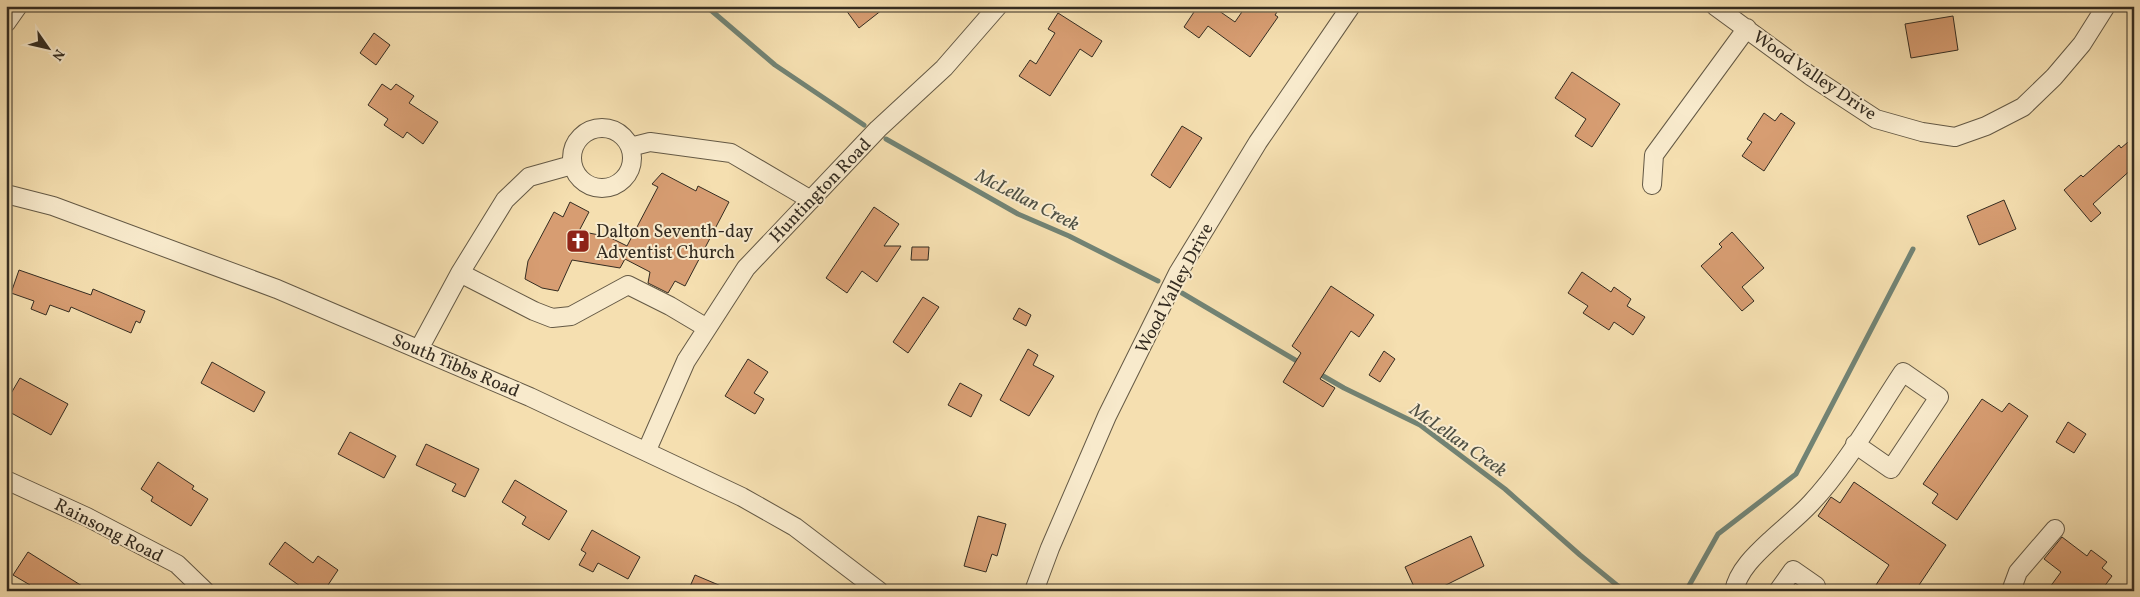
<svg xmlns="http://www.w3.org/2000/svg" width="2140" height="597" font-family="Vollkorn,serif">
  <rect width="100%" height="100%" fill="#f5dfb0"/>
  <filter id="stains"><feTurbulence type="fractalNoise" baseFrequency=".004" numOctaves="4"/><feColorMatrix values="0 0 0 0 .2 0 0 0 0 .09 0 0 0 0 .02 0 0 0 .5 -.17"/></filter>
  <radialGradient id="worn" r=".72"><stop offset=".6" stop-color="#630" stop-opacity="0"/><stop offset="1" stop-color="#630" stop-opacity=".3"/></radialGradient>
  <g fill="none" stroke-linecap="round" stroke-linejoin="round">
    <path stroke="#728374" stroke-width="5" d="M 706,6 L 775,65 L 864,125
      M 886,139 L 1018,214 L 1069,236 L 1158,281
      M 1182,293 L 1302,364
      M 1318,373 L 1344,388 L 1420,425 L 1505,489 L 1580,555 L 1624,591
      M 1686,591 L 1718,534 L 1796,474 L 1913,249"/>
  </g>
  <path fill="#d79d72" stroke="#342c21" d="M 843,6 L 887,6 L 859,28 Z
    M 1198,6 L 1212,6 L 1235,22 L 1246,6 L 1281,6 L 1275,15 L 1278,17 L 1250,57 L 1208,26 L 1199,38 L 1184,27 Z
    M 1058,13 L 1102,41 L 1092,57 L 1080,49 L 1050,96 L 1019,76 L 1030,60 L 1036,64 L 1055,33 L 1048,29 Z
    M 1953,16 L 1958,50 L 1911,58 L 1905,24 Z
    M 374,33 L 390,45 L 376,65 L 360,53 Z
    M 1572,72 L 1620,104 L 1592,147 L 1575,136 L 1586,119 L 1555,98 Z
    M 382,84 L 391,90 L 396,84 L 414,96 L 409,103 L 438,122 L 423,144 L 407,132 L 403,138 L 384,125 L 388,119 L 368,105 Z
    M 1764,113 L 1775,121 L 1781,113 L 1795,123 L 1764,171 L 1742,156 L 1752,142 L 1747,139 Z
    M 1182,126 L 1202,138 L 1170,188 L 1151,175 Z
    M 2134,137 L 2134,167 L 2093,204 L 2101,213 L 2091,222 L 2064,190 L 2081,175 L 2083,177 L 2119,145 L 2121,148 Z
    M 662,173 L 696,191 L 698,186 L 729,202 L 685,286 L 675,281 L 668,293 L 648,283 L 650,272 L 625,259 L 620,268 L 572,260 L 558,291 L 542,288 L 525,279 L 528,261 L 554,212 L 563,217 L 570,202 L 589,212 L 579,231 L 609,237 L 627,246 L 658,187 L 652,184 Z
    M 2004,200 L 2016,229 L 1979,245 L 1967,216 Z
    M 874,207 L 899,224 L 884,246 L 901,246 L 877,282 L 862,271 L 847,293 L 826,278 Z
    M 1732,232 L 1764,268 L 1742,287 L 1754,301 L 1742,311 L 1701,266 L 1722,247 L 1719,244 Z
    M 912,247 L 929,247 L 928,260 L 911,260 Z
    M 19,270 L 91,295 L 93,289 L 145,311 L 140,323 L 136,321 L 131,333 L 71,307 L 69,312 L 50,305 L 46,315 L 31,309 L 34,301 L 11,293 Z
    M 1582,272 L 1611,292 L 1614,287 L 1631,299 L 1627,306 L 1645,317 L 1633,335 L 1614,322 L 1609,330 L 1583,313 L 1588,306 L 1568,293 Z
    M 1331,286 L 1374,315 L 1359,337 L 1351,331 L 1320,379 L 1335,388 L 1323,407 L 1283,382 L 1301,353 L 1292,346 Z
    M 923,297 L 939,307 L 908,353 L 893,342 Z
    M 1019,308 L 1031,315 L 1026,326 L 1013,319 Z
    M 1028,349 L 1038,355 L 1033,365 L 1054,376 L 1029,416 L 1000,400 Z
    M 1384,351 L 1395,359 L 1380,382 L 1369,375 Z
    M 748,359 L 768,372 L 754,393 L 764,399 L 755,414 L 725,396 Z
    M 212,362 L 265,392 L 254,412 L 201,383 Z
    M 20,378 L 68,404 L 51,435 L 6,410 L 6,402 Z
    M 960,383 L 982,395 L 971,417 L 948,405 Z
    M 1982,399 L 2002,412 L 2009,403 L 2028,416 L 1957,520 L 1932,503 L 1938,494 L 1923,484 Z
    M 2068,422 L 2086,434 L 2074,453 L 2056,442 Z
    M 350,432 L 396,456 L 384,478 L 338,454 Z
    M 426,444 L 479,469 L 465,497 L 452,491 L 456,484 L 416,465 Z
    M 158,462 L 194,486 L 192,489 L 208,499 L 191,526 L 151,501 L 153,497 L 141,489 Z
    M 515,480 L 567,511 L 549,540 L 522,524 L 526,517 L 502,502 Z
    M 1854,482 L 1946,545 L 1915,591 L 1872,591 L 1889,565 L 1818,516 L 1831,497 L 1840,503 Z
    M 978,516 L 1006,524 L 997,556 L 992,554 L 986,572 L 964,566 Z
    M 592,530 L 640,557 L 628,579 L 598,563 L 593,572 L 579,565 L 586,553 L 581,550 Z
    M 1471,536 L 1484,566 L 1434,591 L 1416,591 L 1405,567 Z
    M 2062,537 L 2087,556 L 2091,550 L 2107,562 L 2102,568 L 2112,576 L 2101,591 L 2047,591 L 2061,572 L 2044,559 Z
    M 285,542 L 313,563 L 318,556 L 338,570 L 324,591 L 307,591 L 269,564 Z
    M 28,552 L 90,591 L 26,591 L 30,585 L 13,575 Z
    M 695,575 L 733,591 L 688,591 Z"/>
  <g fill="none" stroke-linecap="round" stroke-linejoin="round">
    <g stroke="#645945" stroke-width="20">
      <path id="minor" d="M 1715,6 L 1812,77 L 1876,119 L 1922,132 L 1955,137 L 1986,126 L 2023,107 L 2054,77 L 2082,44 L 2106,6
        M 6,23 L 18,6
        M572 158a30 30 0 1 1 60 0a30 30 0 1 1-60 0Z
        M 630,147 L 650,142 L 731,153 L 811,200
        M 1652,185 L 1654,155 L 1747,28
        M 6,194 L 53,206 L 277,289 L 530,397 L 742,497 L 795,527 L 879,591
        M 460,273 L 534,311 L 552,318 L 571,316 L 628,285 L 670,306 L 707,328
        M 419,349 L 460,273 L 505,200 L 529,177 L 572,165
        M 647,450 L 686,361 L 746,268 L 878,129 L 944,68 L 998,6
        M 6,480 L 87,517 L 177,564 L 205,591
        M 1034,591 L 1050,548 L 1107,416 L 1178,273 L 1258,142 L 1351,6
        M 1734,591 C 1738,570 1757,553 1772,539 C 1785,527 1799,516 1811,503 C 1846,466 1875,414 1903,372 L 1939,397 L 1891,469 L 1855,444
        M 1778,591 L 1793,570 L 1816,586 L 1813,591
        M 2011,591 L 2018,572 L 2055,529"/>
    </g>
    <use href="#minor" stroke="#f8eacc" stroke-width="18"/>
  </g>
  <defs>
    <g id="church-square" transform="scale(1.25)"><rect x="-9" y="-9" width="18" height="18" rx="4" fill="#8f2418" stroke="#f8eacc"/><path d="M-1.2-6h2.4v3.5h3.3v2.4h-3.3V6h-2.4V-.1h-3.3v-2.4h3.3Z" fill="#fff"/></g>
  </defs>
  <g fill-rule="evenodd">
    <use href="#church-square" x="578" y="241"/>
  </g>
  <g text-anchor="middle" stroke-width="4" stroke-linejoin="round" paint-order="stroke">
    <g font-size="18" fill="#342c21" stroke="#f8eacc">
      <text transform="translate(1815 75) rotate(34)" y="6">Wood Valley Drive</text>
      <text transform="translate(820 190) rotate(-46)" y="6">Huntington Road</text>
      <text transform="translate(1174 288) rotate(-62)" y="6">Wood Valley Drive</text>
      <text transform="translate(456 365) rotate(23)" y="6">South Tibbs Road</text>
      <text transform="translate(109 530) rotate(27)" y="6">Rainsong Road</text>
    </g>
    <g font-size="18" fill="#342c21" stroke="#f8eacc" text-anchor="start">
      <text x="596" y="237">Dalton Seventh-day<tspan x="596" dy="21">Adventist Church</tspan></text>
    </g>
    <g font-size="19" font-style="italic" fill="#4e5044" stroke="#f8eacc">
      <text transform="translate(1028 199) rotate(27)" y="7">McLellan Creek</text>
      <text transform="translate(1459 439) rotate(35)" y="7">McLellan Creek</text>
    </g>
  </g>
  <rect width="2140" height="597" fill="none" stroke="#f5dfb0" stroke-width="25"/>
  <rect x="8" y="8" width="2125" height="582" fill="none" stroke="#342c21" stroke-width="2.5"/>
  <rect x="12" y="12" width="2115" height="572" fill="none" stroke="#342c21"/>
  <g transform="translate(48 48) rotate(124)" stroke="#f8eacc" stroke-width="4" paint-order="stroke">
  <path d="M0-4L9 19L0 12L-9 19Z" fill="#342c21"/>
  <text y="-8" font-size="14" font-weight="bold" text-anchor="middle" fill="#342c21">N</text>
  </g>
  <rect width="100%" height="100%" filter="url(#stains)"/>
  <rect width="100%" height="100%" fill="url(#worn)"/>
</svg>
